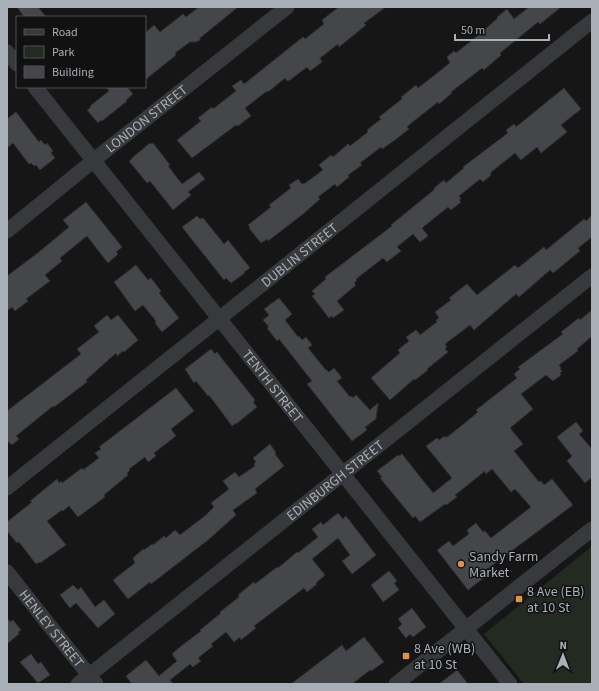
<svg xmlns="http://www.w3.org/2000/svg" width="599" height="691" font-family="'Source Sans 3',sans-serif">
  <rect width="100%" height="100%" fill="#161617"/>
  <path fill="#232a22" d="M 592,546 L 592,684 L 524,684 L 484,634 Z"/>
  <path fill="#45464a" stroke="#303133" d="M 17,7 L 38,7 L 46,17 L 24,17 Z
    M 199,7 L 238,7 L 200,38 L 200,40 L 196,42 L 190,42 L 175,53 L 176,55 L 145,80 L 145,33 L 154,25 L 160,32 L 183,14 L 186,17 Z
    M 339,7 L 386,7 L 364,23 L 366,25 L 339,47 L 338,44 L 320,58 L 322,62 L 310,71 L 307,67 L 290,80 L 287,81 L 285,78 L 268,92 L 267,91 L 245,108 L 251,116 L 238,126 L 236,125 L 192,158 L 177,140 L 201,121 L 198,118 L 212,107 L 213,109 L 236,91 L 232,86 L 241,80 L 244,84 L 303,37 L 305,39 L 324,24 L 322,20 Z
    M 529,7 L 561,7 L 540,24 L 538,22 L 500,53 L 501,55 L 484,70 L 482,68 L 451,92 L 452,93 L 439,104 L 438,102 L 410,124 L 407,127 L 409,129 L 395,140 L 382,149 L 381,147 L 360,163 L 362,165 L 348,175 L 349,177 L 337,187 L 335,184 L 318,197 L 320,199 L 303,214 L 268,241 L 267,239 L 261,243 L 249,228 L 250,227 L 248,225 L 271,207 L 269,205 L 291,188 L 289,185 L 298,179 L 302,184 L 303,183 L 304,184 L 323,170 L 319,165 L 331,155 L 333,157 L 348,144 L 350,146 L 368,132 L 367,130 L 381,119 L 379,117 L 402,99 L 401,97 L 416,85 L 418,88 L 450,63 L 447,57 L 454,51 L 456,53 L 476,37 L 498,18 L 497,17 L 507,9 L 514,19 Z
    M 106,87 L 127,87 L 133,94 L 126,100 L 127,101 L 102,121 L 101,120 L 98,123 L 87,110 L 91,107 L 90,106 L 109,91 Z
    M 564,88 L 581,109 L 561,125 L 567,132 L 541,153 L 537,147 L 521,160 L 515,153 L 490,173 L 491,175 L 483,182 L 480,179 L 459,196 L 461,199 L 459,200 L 461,202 L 451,210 L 448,207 L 422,228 L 428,236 L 420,242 L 413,234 L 397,247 L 401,251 L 387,262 L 383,258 L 356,279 L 357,280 L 354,283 L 356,285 L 337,301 L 344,310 L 333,318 L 332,316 L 329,318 L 312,296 L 315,294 L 312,291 L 326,279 L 325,277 L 392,226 L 391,225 L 435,189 L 434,188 L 444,180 L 446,183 L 464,168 L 463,167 L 508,133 L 506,130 L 514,124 L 516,127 Z
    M 16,112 L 39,142 L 41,140 L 45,145 L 47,143 L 53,151 L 51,153 L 55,158 L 40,170 L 36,165 L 34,166 L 31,163 L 29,164 L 13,143 L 7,148 L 7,119 Z
    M 150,143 L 151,144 L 153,143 L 170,165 L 168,166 L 182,184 L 199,172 L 205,179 L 188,192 L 191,195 L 173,210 L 150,181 L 147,183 L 129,161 L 132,159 L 132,158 Z
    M 86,202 L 122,247 L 116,252 L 118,254 L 108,263 L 87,236 L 60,258 L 62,261 L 45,275 L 50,281 L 26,299 L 28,301 L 15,311 L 12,307 L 7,311 L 7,276 L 39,252 L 69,227 L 63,220 Z
    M 592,215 L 592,237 L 578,248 L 580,251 L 553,273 L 550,270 L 519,297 L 516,294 L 474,330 L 470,325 L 445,344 L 447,347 L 445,349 L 448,352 L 427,369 L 428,370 L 415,380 L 414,379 L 390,400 L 371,378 L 400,353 L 398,350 L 409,341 L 406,337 L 416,330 L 420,335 L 437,322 L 436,320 L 439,318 L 435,312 L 451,300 L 449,298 L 467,284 L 477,295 L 515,265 L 518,268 L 544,247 L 546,250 L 584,219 L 586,221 Z
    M 197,216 L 200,219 L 203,218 L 224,244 L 228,240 L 250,268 L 244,272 L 245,273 L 231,283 L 226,278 L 224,280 L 182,227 Z
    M 136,265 L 148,280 L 151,278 L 161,291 L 159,293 L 179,318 L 162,332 L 155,323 L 156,321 L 143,305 L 135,311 L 114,282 Z
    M 279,298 L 292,314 L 285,320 L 298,337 L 299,336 L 302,340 L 306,337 L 312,345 L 308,348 L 325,369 L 329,372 L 334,368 L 342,378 L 337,381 L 350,397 L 351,396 L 353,398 L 356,395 L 370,410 L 378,403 L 376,419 L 365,427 L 367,430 L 352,441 L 307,384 L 312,381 L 279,339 L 277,341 L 267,328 L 269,327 L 263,320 L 269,315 L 264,309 Z
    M 592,310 L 592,336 L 577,349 L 578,351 L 559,365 L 561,368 L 560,369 L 562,371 L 560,373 L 561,375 L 553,381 L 546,375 L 521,394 L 533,409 L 510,428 L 523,444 L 514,451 L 539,482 L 541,481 L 544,485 L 552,479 L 573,505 L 482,573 L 485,577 L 468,590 L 437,550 L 449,541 L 453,546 L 469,534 L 467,530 L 476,523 L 483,532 L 485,531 L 491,538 L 531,507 L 515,489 L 511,492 L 492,469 L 486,474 L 485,471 L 455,495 L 457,497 L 446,505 L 445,504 L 420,522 L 415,516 L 413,518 L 380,478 L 382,477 L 377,471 L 398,455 L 399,456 L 402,454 L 433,493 L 452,478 L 426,446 L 437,438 L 439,440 L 445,436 L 446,438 L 471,418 L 478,412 L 476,410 L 517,378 L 514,374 L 520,369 L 518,367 L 563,334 L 561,332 L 579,318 L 580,320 Z
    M 107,315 L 111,320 L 118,315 L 138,340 L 124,352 L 123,351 L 117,356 L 116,353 L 86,380 L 87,382 L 54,407 L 53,406 L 16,436 L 19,439 L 12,445 L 9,442 L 7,443 L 7,411 L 81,354 L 77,349 L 99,332 L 94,326 Z
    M 211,349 L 215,354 L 217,352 L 223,360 L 255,400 L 253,402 L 257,407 L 236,424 L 236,423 L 232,426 L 209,395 L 208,396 L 196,381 L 194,383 L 185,369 Z
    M 176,388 L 194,411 L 171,429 L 176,436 L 154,453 L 156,456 L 148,462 L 145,457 L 129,469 L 130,470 L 127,473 L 128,475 L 104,495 L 105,497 L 78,517 L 69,506 L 63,511 L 62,510 L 47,521 L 66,545 L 40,563 L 39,562 L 36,564 L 19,542 L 17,543 L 7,531 L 7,522 L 32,502 L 30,501 L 57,479 L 59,483 L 61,481 L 62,483 L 82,468 L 83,470 L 99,458 L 95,453 L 101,449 L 99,447 Z
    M 576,422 L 583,431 L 579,434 L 592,449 L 592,477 L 585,483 L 567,461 L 572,456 L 557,437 Z
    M 270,444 L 276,453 L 275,454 L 284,466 L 255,489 L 257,493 L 233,510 L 236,515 L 208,540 L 151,584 L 150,582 L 128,599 L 113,580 L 135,563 L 133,558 L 143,549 L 144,550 L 152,544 L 153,545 L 164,536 L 166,538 L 175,530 L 180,535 L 206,515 L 214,507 L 211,503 L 229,489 L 223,481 L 235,472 L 239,477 L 255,466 L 254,464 L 256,462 L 253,458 Z
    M 338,513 L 343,519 L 346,516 L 376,555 L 352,574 L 342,561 L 350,555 L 338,538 L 312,559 L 325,575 L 316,583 L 317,584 L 307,592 L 304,588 L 254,626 L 256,628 L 241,640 L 240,637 L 234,642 L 226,632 L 211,644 L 213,646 L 198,658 L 201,661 L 193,667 L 190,664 L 170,680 L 173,684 L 132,684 L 126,676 L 146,660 L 159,676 L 177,661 L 172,654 L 180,647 L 201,631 L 200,630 L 221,613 L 220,612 L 239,597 L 238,595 L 254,582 L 255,584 L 277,567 L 278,568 L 297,552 L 298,553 L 318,537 L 312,529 L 321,522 L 323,525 Z
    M 389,571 L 397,581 L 394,583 L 399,590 L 383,602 L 371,585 Z
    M 73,585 L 78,590 L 81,587 L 95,607 L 104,600 L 115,614 L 98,628 L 76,603 L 70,608 L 60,595 Z
    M 412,608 L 426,627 L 413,637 L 410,634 L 406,638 L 398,628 L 402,624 L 398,619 Z
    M 7,618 L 10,622 L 13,620 L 21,630 L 18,632 L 19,634 L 7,644 Z
    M 364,637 L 384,662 L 371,671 L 370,670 L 352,684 L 291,684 L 342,645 L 346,651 Z
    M 31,654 L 38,664 L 41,662 L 50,675 L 38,683 L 20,662 Z
    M 457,670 L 468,684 L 439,684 Z"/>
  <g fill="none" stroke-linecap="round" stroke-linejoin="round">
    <g stroke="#37393c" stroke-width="15">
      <path d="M 7,52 L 17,64"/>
      <path id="s1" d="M 35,87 L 510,684"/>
      <path id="s2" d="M 7,231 L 104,152 L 287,7"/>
      <path id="s3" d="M 7,488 L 592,21"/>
      <path id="s4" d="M 7,572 L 96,684"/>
      <path id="s5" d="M 78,684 L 592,276"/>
      <path d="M 396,684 L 592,529"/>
    </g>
  </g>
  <g fill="#dd9249" stroke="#111112" stroke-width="1.5">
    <circle cx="461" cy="564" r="4"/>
    <rect x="515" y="595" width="8" height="8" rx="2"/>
    <rect x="402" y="652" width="8" height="8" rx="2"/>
  </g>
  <g text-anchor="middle" stroke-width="3" stroke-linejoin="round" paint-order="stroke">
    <g font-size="14" fill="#a9afb6" stroke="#111112">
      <text dy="5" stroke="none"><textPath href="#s2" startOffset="179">LONDON STREET</textPath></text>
      <text dy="5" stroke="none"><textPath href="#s3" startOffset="374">DUBLIN STREET</textPath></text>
      <text dy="5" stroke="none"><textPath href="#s1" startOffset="382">TENTH STREET</textPath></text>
      <text dy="5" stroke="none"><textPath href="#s5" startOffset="328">EDINBURGH STREET</textPath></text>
      <text dy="5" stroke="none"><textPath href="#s4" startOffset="72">HENLEY STREET</textPath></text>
    </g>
    <g font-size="14" fill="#a9afb6" stroke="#111112" text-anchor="start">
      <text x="469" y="561">Sandy Farm<tspan x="469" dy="16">Market</tspan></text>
      <text x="527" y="596">8 Ave (EB)<tspan x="527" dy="16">at 10 St</tspan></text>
      <text x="414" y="653">8 Ave (WB)<tspan x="414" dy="16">at 10 St</tspan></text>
    </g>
  </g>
  <rect width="599" height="691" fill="none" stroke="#a9afb6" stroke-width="16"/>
  <rect x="16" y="16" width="130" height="72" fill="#111112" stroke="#4e5054"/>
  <rect x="24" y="29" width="20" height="6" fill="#37393c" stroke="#4e5054"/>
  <text x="52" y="36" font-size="12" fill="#a9afb6">Road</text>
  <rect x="24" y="46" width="20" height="12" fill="#232a22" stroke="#4e5054"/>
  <text x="52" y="56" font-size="12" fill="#a9afb6">Park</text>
  <rect x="24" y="66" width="20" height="12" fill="#45464a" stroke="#4e5054"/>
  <text x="52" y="76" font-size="12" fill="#a9afb6">Building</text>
  <g transform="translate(563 655) rotate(1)" stroke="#111112" stroke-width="3" paint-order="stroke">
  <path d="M0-3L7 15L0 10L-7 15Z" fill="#a9afb6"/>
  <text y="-6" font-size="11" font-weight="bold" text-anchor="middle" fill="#a9afb6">N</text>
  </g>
  <path d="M455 34v6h94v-6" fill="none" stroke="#a9afb6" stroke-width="2"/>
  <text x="461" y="34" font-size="12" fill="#a9afb6" stroke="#111112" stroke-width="3" paint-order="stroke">50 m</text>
</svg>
